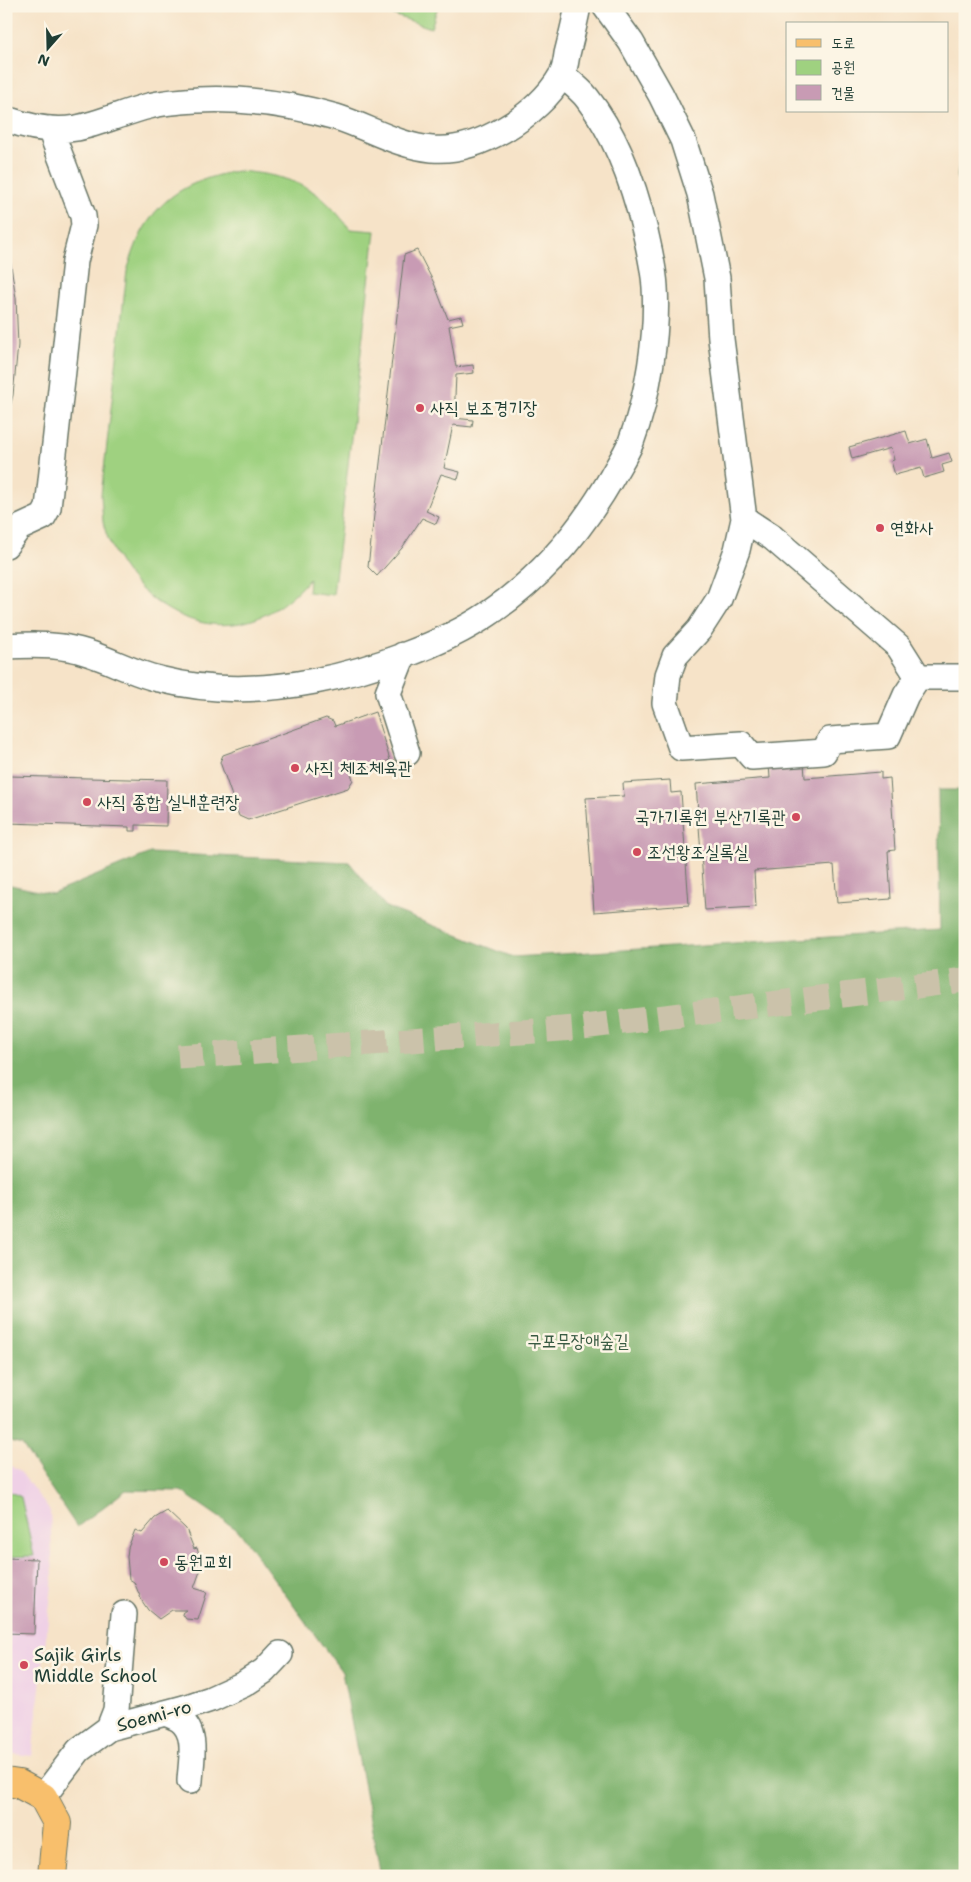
<svg xmlns="http://www.w3.org/2000/svg" width="971" height="1882" font-family="'Shantell Sans','Poor Story',sans-serif">
  <rect width="100%" height="100%" fill="#fcf5e5"/>
  <filter id="ink" filterUnits="userSpaceOnUse"><feTurbulence type="fractalNoise" baseFrequency=".02" numOctaves="2"/><feDisplacementMap in="SourceGraphic" scale="10" xChannelSelector="R" yChannelSelector="G"/><feConvolveMatrix kernelMatrix="1 2 1 2 8 2 1 2 1" color-interpolation-filters="sRGB"/></filter>
  <filter id="wash" filterUnits="userSpaceOnUse"><feTurbulence type="fractalNoise" baseFrequency=".0096" numOctaves="4" result="noise"/><feDisplacementMap in="SourceGraphic" scale="20" xChannelSelector="R" yChannelSelector="G"/><feGaussianBlur stdDeviation="1.12" result="paint"/><feColorMatrix in="noise" values="0 0 0 0 0 0 0 0 0 0 0 0 0 0 0 0 0 1.4 0 .05"/><feComposite in="paint" operator="in"/></filter>
  <g filter="url(#wash)">
    <rect width="100%" height="100%" fill="#f6e3c8"/>
    <path fill="#efd0e6" d="M 6,1464 L 19,1470 L 50,1511 L 53,1577 L 32,1756 L 6,1753 Z"/>
    <path fill="#9fd180" stroke="#5f875a" d="M 368,6 L 438,6 L 431,28 Z
      M 237,171 C 267,173 301,179 324,200 C 334,209 342,219 350,229 L 375,231 L 333,595 L 308,592 L 309,579 C 294,596 277,611 255,619 C 187,643 118,587 103,522 C 102,513 102,504 101,495 L 127,271 C 133,253 139,233 151,218 C 171,189 204,177 237,171 Z
      M 6,1490 L 21,1497 L 34,1556 L 6,1557 Z"/>
    <path fill="#7fb36e" stroke="#4f7851" d="M 965,120 L 965,184 L 957,179 Z
      M 938,790 L 965,790 L 965,1876 L 381,1876 L 342,1672 L 239,1531 L 181,1491 L 126,1490 L 77,1527 L 22,1445 L 6,1441 L 6,884 L 52,894 L 150,853 L 349,862 L 386,907 L 513,957 L 940,930 Z"/>
    <g id="blocks">
      <path fill="#c89bb4" d="M 7,240 L 16,298 L 18,345 L 13,395 L 7,420 Z
        M 417,250 L 434,283 L 448,319 L 461,316 L 463,323 L 449,326 L 456,367 L 473,365 L 474,373 L 456,375 L 454,418 L 473,420 L 472,427 L 453,425 L 444,468 L 460,472 L 458,479 L 441,474 L 426,511 L 439,517 L 436,524 L 422,518 L 402,548 L 377,576 L 368,567 L 404,255 Z
        M 906,431 L 910,444 L 927,439 L 932,458 L 949,453 L 952,462 L 942,465 L 944,472 L 924,478 L 921,468 L 895,475 L 891,461 L 894,460 L 891,448 L 852,459 L 849,447 Z
        M 375,712 L 390,760 L 351,773 L 353,780 L 348,788 L 248,820 L 239,816 L 220,762 L 223,755 L 326,718 L 333,721 L 335,726 Z
        M 804,762 L 805,778 L 881,772 L 881,779 L 890,778 L 895,850 L 888,851 L 891,899 L 837,903 L 834,865 L 754,871 L 756,907 L 705,910 L 696,784 L 770,778 L 769,765 Z
        M 9,776 L 167,780 L 166,826 L 136,825 L 136,831 L 129,831 L 129,827 L 8,823 Z
        M 670,780 L 671,793 L 681,792 L 689,905 L 594,912 L 586,798 L 624,796 L 623,783 Z
        M 167,1511 L 186,1529 L 194,1549 L 197,1548 L 202,1566 L 194,1588 L 207,1592 L 198,1620 L 186,1619 L 182,1613 L 186,1610 L 172,1610 L 159,1619 L 148,1610 L 142,1601 L 134,1582 L 129,1579 L 127,1557 L 128,1548 L 135,1530 L 142,1533 L 155,1518 Z
        M 6,1558 L 37,1559 L 34,1634 L 6,1633 Z"/>
    </g>
  </g>
  <g filter="url(#ink)">
    <use href="#blocks" fill-opacity="0" stroke="#6a7768" stroke-width="1"/>
    <g fill="none" stroke-linecap="round" stroke-linejoin="round">
      <path stroke="#cbc2aa" stroke-width="25" stroke-dasharray="25 12" stroke-linecap="butt" d="M 178,1057 L 575,1028 L 965,980"/>
      <g stroke="#6a7768" stroke-width="28">
        <path id="minor" d="M 605,6 L 631,42 L 661,95 L 683,140 L 700,194 L 717,278 L 721,339 L 744,519 L 737,550 L 719,599 L 699,630 L 675,656 L 668,675 L 665,703 L 681,748 L 741,744 L 752,757 L 824,752 L 830,740 L 888,736 L 906,695 L 918,677 L 899,647 L 773,538 L 744,519
          M 6,119 C 28,127 54,132 77,128 C 101,123 125,112 149,106 C 164,102 182,101 198,100 C 244,98 291,104 336,117 C 368,127 398,146 432,149 C 478,153 539,115 561,76 C 565,70 566,61 567,54 C 571,38 575,22 578,6
          M 6,545 L 19,528 L 43,517 L 48,508 L 75,261 L 84,225 L 83,216 L 50,129
          M 6,646 C 26,645 48,644 68,648 C 99,653 128,672 159,679 C 210,692 263,691 315,681 C 369,671 444,644 488,614 C 540,579 581,531 612,477 C 618,466 626,454 631,442 C 648,397 658,335 655,287 C 654,268 649,249 645,231 C 634,185 617,136 587,98 C 580,89 570,82 562,75
          M 403,655 L 388,693 L 407,753
          M 918,677 L 965,677
          M 165,1713 C 170,1715 176,1717 180,1720 C 198,1733 191,1761 190,1781
          M 109,1728 L 116,1710 L 124,1614
          M 43,1797 L 79,1750 L 109,1728 L 184,1708 L 211,1699 L 244,1684 L 264,1671 L 280,1654"/>
      </g>
      <g stroke="#6a7768" stroke-width="30">
        <path id="major" d="M 6,1782 L 19,1784 L 43,1797 L 57,1823 L 52,1876"/>
      </g>
      <use href="#minor" stroke="#fff" stroke-width="25"/>
      <use href="#major" stroke="#f8bf6c" stroke-width="28"/>
    </g>
  </g>
  <g fill="#d1495b" stroke="#fcf5e5" stroke-width="2">
    <circle cx="420" cy="408" r="5"/>
    <circle cx="880" cy="528" r="5"/>
    <circle cx="295" cy="768" r="5"/>
    <circle cx="87" cy="802" r="5"/>
    <circle cx="796" cy="817" r="5"/>
    <circle cx="637" cy="852" r="5"/>
    <circle cx="164" cy="1562" r="5"/>
    <circle cx="24" cy="1665" r="5"/>
  </g>
  <g text-anchor="middle" stroke-width="5" stroke-linejoin="round" paint-order="stroke">
    <g font-size="18" fill="#1f3d34" stroke="#fcf5e5" text-anchor="start">
      <text x="430" y="414">사직 보조경기장</text>
      <text x="890" y="534">연화사</text>
      <text x="305" y="774">사직 체조체육관</text>
      <text x="97" y="808">사직 종합 실내훈련장</text>
      <text x="786" y="823" text-anchor="end">국가기록원 부산기록관</text>
      <text x="647" y="858">조선왕조실록실</text>
      <text x="174" y="1568">동원교회</text>
      <text x="34" y="1661">Sajik Girls<tspan x="34" dy="21">Middle School</tspan></text>
    </g>
    <g font-size="18" fill="#395b43" stroke="#fcf5e5">
      <text x="578" y="1347">구포무장애숲길</text>
    </g>
    <g font-size="18" fill="#1f3d34" stroke="#fcf5e5">
      <text transform="translate(154 1716) rotate(-15)" y="6">Soemi-ro</text>
    </g>
  </g>
  <rect width="971" height="1882" fill="none" stroke="#fcf5e5" stroke-width="25"/>
  <rect x="786" y="22" width="162" height="90" fill="#fcf5e5" stroke="#a4ab9e"/>
  <rect x="796" y="39" width="25" height="8" fill="#f8bf6c" stroke="#a4ab9e"/>
  <text x="831" y="48" font-size="15" fill="#1f3d34">도로</text>
  <rect x="796" y="60" width="25" height="15" fill="#9fd180" stroke="#a4ab9e"/>
  <text x="831" y="72" font-size="15" fill="#1f3d34">공원</text>
  <rect x="796" y="85" width="25" height="15" fill="#c89bb4" stroke="#a4ab9e"/>
  <text x="831" y="98" font-size="15" fill="#1f3d34">건물</text>
  <g transform="translate(48 48) rotate(200)" stroke="#fcf5e5" stroke-width="4" paint-order="stroke">
  <path d="M0-4L9 19L0 12L-9 19Z" fill="#1f3d34"/>
  <text y="-8" font-size="14" font-weight="bold" text-anchor="middle" fill="#1f3d34">N</text>
  </g>
</svg>
